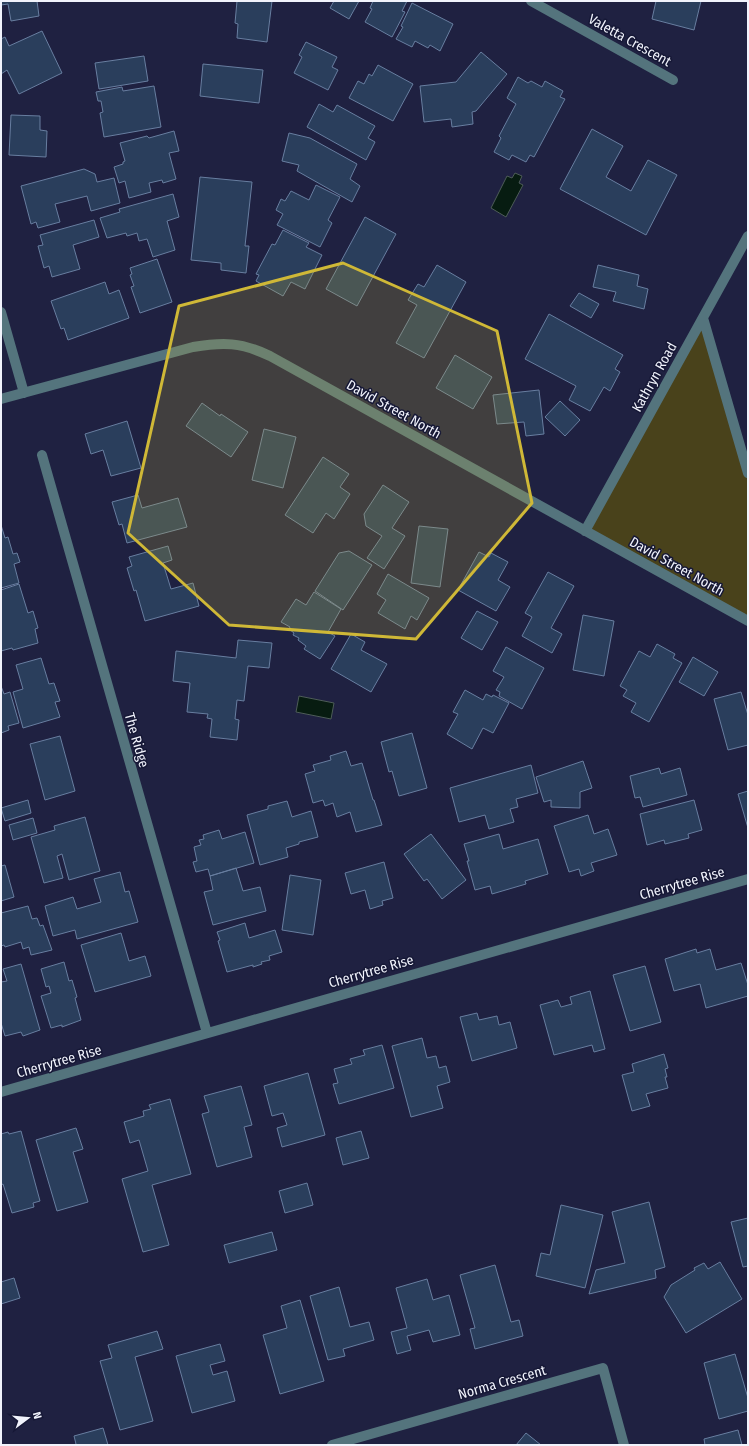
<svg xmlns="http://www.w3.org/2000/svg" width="749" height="1446" font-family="'Fira Sans Condensed',sans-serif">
  <rect width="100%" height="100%" fill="#1f2141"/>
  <path fill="#49421b" d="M 703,318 L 748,473 L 748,621 L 585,531 Z"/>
  <path fill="#071c11" stroke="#4d5c58" d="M 515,173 L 522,176 L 519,183 L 523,185 L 506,217 L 491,208 L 507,176 L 512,178 Z
    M 299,696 L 334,703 L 331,719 L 296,712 Z"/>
  <path fill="#2a3e5c" stroke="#687ea0" d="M 1,1 L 37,1 L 39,16 L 11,21 L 8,4 L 1,5 Z
    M 237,1 L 272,1 L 267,42 L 237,38 L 238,24 L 235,23 Z
    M 334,1 L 359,1 L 349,19 L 330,8 Z
    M 373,1 L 407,1 L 402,11 L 405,12 L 392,37 L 365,22 L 372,9 L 370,8 Z
    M 656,1 L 701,1 L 694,30 L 652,19 Z
    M 412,3 L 453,24 L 440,51 L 430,45 L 428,48 L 415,41 L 412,47 L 396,39 L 403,27 L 401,26 Z
    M 42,31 L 62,73 L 19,94 L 7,70 L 1,74 L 1,39 L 5,37 L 9,46 Z
    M 306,42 L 337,57 L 332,67 L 338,70 L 328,90 L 294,73 L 302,57 L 299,55 Z
    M 481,52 L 507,74 L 476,111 L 472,112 L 473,124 L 452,127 L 451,119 L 424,122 L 420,86 L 456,82 Z
    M 144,56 L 148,81 L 99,89 L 95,63 Z
    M 203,64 L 263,70 L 259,103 L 200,96 Z
    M 378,65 L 413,84 L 393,121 L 349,98 L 358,81 L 364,84 L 369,74 L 372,76 Z
    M 518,77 L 528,83 L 531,81 L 542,87 L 545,81 L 563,91 L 560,97 L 565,99 L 534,157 L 530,155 L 526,162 L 512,155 L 509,160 L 494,152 L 501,138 L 499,136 L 516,104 L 507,98 Z
    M 154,86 L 161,127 L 104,137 L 100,113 L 103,112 L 101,101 L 98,101 L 96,92 L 122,87 L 123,91 Z
    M 319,104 L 333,112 L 337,105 L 375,126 L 368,138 L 375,142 L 366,160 L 307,127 Z
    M 11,115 L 40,116 L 40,130 L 47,131 L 46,157 L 9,155 Z
    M 592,129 L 623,146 L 606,177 L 631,191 L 648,160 L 677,175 L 646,235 L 560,189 Z
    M 174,131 L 179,151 L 169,153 L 176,179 L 163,183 L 162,180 L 149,183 L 151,192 L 129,198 L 125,181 L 119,183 L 114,167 L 123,164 L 123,162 L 125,161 L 120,143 L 147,136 L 149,138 Z
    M 289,133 L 310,138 L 357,164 L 350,179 L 360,186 L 352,202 L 297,171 L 299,165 L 282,161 Z
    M 84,169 L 95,174 L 97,182 L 114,178 L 120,203 L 91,211 L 87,196 L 55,204 L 60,222 L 38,228 L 36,222 L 31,224 L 21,186 Z
    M 200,177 L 252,182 L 245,246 L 249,246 L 246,273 L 221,270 L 221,263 L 191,260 Z
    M 316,185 L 340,197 L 328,220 L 332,223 L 320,247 L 277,225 L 283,214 L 276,210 L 281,199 L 285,201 L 291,191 L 309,200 Z
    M 173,194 L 179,217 L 167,221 L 175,250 L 153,257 L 147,239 L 139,241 L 137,233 L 127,236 L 126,233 L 107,238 L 100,218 L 120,212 L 119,209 Z
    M 365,217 L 396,234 L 357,306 L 326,289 Z
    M 94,220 L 99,237 L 73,245 L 80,269 L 52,277 L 49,266 L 44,268 L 38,246 L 43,245 L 40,235 Z
    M 283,230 L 309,243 L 306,247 L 322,255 L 305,289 L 291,282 L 283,296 L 256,281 L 259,275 L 256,274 L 272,244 L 275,245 Z
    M 157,259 L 172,302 L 140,313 L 131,287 L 134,286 L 130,275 L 132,274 L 130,268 Z
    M 437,265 L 466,282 L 424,358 L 396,343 L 417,305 L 408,300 L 418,284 L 424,287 Z
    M 598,265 L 639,275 L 637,286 L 648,289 L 644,309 L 613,301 L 616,292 L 593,287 Z
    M 105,282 L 109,294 L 119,290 L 129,318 L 68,340 L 64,328 L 61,329 L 51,301 Z
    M 579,293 L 599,304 L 591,318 L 570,306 Z
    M 549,314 L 623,355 L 615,369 L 620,372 L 610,391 L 604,387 L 590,411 L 569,400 L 576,386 L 525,359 Z
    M 455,355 L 492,377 L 473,409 L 436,388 Z
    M 539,390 L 544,434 L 526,436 L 524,422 L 497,424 L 493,395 Z
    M 560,401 L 580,420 L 565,436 L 545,417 Z
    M 202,403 L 220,416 L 221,414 L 248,432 L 231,457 L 186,426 Z
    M 127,421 L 141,468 L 111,476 L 103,450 L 91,454 L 85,434 Z
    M 264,429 L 296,437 L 283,488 L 252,480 Z
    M 323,457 L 349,474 L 340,487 L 350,494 L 334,519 L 326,513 L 313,533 L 285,515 Z
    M 383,485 L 409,502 L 392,528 L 405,536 L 384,569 L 367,558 L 382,536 L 366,526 L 364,514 Z
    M 138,495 L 142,508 L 178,498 L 187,527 L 127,543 L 122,524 L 119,525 L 112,502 Z
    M 1,525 L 5,538 L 8,537 L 13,554 L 17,553 L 20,562 L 14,564 L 19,583 L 1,588 Z
    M 419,526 L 448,529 L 440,587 L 411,583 Z
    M 168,546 L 172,560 L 163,563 L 171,589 L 193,583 L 199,606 L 145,621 L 136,590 L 134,591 L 127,568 L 132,566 L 129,557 Z
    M 349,551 L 372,565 L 343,610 L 315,591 L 339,553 Z
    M 479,552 L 489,557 L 491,553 L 508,562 L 498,580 L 510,587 L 496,611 L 458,590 Z
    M 548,572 L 574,586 L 551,628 L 562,634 L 552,653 L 522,636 L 532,617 L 525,613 Z
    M 388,574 L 429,598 L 417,620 L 411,616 L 405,629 L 378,613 L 386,600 L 377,594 Z
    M 19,584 L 28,613 L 33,611 L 38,628 L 35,629 L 38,643 L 13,650 L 12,648 L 1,651 L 1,590 Z
    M 314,592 L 341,609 L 328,632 L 335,636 L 320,659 L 304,649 L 306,646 L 298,640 L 299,638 L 293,635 L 294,633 L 289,629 L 290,627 L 281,622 L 296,599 L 306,605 Z
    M 477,611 L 498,622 L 482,650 L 461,638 Z
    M 583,615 L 614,621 L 604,676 L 573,670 Z
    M 351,634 L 365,642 L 361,650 L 387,664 L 371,692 L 331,669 Z
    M 238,640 L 272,643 L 269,668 L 248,666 L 244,701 L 237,700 L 235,719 L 239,720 L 237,740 L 210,737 L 212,719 L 207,718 L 208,714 L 187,712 L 190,683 L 173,681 L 176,651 L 236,658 Z
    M 657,644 L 675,654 L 673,658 L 682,663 L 649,722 L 631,712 L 636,703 L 623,696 L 627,690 L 620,686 L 639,651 L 650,657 Z
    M 506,647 L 544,668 L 522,709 L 499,696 L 500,692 L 496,690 L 504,677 L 493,671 Z
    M 693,657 L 718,672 L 704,696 L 679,682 Z
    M 41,658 L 49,684 L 54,683 L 60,701 L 55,702 L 60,717 L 23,728 L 13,692 L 23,689 L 16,665 Z
    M 1,686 L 4,694 L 10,692 L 19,723 L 8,726 L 9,730 L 1,733 Z
    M 465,690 L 483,700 L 486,694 L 492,697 L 493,695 L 509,703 L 493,733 L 483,728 L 472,749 L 447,734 L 458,714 L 453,712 Z
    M 741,692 L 748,715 L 748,745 L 728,750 L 714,699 Z
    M 412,733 L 427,788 L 399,796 L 392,771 L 389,772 L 381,742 Z
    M 60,736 L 75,791 L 45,800 L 30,744 Z
    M 346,751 L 351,766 L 362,763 L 373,800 L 374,800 L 382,825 L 356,832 L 350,812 L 337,817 L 333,803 L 325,806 L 323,800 L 313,803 L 305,774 L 315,771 L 313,765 L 331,760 L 330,756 Z
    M 583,761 L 592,788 L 580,792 L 580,808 L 551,807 L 551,800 L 544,802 L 536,777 Z
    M 531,765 L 538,793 L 516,799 L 518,807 L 510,809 L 514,822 L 489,829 L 485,815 L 459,822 L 450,788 Z
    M 659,768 L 661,774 L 680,768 L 687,795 L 643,807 L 640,797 L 635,798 L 630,776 Z
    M 748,791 L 748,828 L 738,794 Z
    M 28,800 L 31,813 L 5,821 L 1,808 Z
    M 694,800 L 702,830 L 688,834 L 689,838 L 665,844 L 664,840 L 647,845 L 640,814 Z
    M 287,801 L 292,817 L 311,811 L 318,837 L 299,842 L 299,844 L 286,848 L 288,857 L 260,865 L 247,815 L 268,809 L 268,806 Z
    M 588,815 L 594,834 L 608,829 L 617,855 L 591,863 L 594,871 L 581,876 L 579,869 L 569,872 L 554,826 Z
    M 85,817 L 100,871 L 69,880 L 62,854 L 57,856 L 63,878 L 44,883 L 31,837 L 55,830 L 54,826 Z
    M 33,818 L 37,833 L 13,840 L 9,825 Z
    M 219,830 L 222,839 L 245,832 L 254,863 L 210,876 L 208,869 L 196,872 L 193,862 L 197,861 L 194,847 L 201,845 L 199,840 L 204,839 L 203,835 Z
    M 431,834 L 466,880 L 442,899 L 427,879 L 424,881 L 404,854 Z
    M 499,834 L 503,849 L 538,839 L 548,874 L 525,881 L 526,884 L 492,894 L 490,886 L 475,890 L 467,861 L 469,861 L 464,844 Z
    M 384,862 L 393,898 L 382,901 L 383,905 L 370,909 L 365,890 L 351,894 L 345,873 Z
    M 5,865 L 14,897 L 1,901 L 1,866 Z
    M 236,868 L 243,891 L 260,887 L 266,911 L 213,925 L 204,892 L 213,890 L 210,876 Z
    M 120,872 L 125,892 L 129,891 L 138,922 L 77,939 L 75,930 L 53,936 L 45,906 L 73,897 L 77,909 L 101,902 L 94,879 Z
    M 290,875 L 321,880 L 313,935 L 282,930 Z
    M 28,906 L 32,919 L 37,918 L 40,926 L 43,925 L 52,950 L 31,955 L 29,947 L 23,949 L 21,942 L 5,947 L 4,945 L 1,946 L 1,913 Z
    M 245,923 L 249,938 L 275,930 L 282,952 L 269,956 L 270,960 L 261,962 L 262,964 L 253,967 L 253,965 L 227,972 L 218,941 L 220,940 L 217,932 Z
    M 121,933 L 129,961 L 145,956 L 151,976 L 95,992 L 81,945 Z
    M 696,949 L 697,953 L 710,949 L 716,970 L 741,963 L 748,985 L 748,996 L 706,1008 L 700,984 L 674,991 L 665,959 Z
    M 64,962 L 69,981 L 72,980 L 77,997 L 75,998 L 81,1020 L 62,1027 L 62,1025 L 51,1028 L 41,996 L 51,993 L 49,986 L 46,987 L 41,969 Z
    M 21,964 L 40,1030 L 23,1036 L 21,1032 L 5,1036 L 1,1023 L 1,982 L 7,981 L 3,969 Z
    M 645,966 L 661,1022 L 630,1031 L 613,975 Z
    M 590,991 L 605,1049 L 594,1052 L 592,1045 L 554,1055 L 540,1005 L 558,1000 L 561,1007 L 572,1004 L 570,997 Z
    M 477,1013 L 479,1020 L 497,1016 L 499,1025 L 510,1022 L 517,1048 L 472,1061 L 460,1017 Z
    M 422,1038 L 427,1058 L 436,1056 L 439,1068 L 446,1066 L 450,1082 L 437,1086 L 443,1108 L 411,1117 L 392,1046 Z
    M 382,1045 L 394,1088 L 339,1104 L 333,1084 L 338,1083 L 334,1069 L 352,1064 L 350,1059 L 365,1055 L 363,1050 Z
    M 664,1054 L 668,1068 L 665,1069 L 667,1077 L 665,1077 L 668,1088 L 646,1094 L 650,1106 L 632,1111 L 622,1075 L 634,1072 L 632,1064 Z
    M 308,1073 L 325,1135 L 282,1147 L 277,1128 L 287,1125 L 283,1113 L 272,1116 L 264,1086 Z
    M 241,1086 L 252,1125 L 244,1127 L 252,1157 L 217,1167 L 202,1114 L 209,1112 L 204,1096 Z
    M 170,1099 L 191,1174 L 152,1185 L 169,1245 L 143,1252 L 122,1179 L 148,1171 L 139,1140 L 130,1143 L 124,1122 L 144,1116 L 143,1111 L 151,1109 L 149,1105 Z
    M 76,1128 L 83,1149 L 73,1152 L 88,1202 L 57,1211 L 36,1140 Z
    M 21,1131 L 40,1201 L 33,1203 L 34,1207 L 12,1213 L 3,1184 L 1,1185 L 1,1134 L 8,1132 L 9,1134 Z
    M 361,1131 L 369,1158 L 343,1165 L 336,1138 Z
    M 307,1183 L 313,1205 L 285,1213 L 279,1191 Z
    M 649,1202 L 665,1267 L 655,1270 L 656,1278 L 589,1294 L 596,1270 L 625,1263 L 612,1212 Z
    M 561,1205 L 603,1215 L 585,1288 L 536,1276 L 541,1253 L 550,1255 Z
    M 748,1218 L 748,1266 L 743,1267 L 731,1222 Z
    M 272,1232 L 277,1250 L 229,1263 L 224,1245 Z
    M 720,1262 L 742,1299 L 686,1333 L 664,1297 L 671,1285 L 695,1270 L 694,1268 L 704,1263 L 708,1269 Z
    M 495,1265 L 511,1322 L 519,1320 L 523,1336 L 475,1349 L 470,1329 L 475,1328 L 460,1275 Z
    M 14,1278 L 20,1298 L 1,1304 L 1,1282 Z
    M 427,1279 L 433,1300 L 449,1295 L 460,1335 L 433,1342 L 429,1330 L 407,1336 L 411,1350 L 397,1354 L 391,1332 L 407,1328 L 396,1288 Z
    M 339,1287 L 350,1327 L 369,1322 L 374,1340 L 343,1349 L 345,1356 L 328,1360 L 310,1296 Z
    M 300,1300 L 324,1381 L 280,1394 L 263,1335 L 287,1328 L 281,1306 Z
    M 157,1331 L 163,1349 L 135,1357 L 153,1421 L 120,1430 L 100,1361 L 112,1358 L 108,1345 Z
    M 220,1344 L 225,1361 L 210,1365 L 213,1375 L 227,1371 L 235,1401 L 192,1413 L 176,1356 Z
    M 735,1354 L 748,1398 L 748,1411 L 719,1419 L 704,1363 Z
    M 103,1428 L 108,1445 L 73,1445 L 76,1444 L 74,1436 Z
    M 738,1430 L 742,1445 L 705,1445 L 704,1439 Z
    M 526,1433 L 541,1445 L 516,1445 Z"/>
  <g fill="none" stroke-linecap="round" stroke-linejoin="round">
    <path stroke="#54747d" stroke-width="10" d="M 531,1 L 673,80
      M 1,312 L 24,393
      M 703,318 L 748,473
      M 1,399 L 193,347 C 223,342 241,342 270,356 L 748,621
      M 42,455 L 207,1033
      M 585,531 L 748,236
      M 1,1092 L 748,879
      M 332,1445 L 603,1368 L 624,1445"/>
  </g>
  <path fill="#cfb837" fill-opacity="0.2" stroke="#cfb837" stroke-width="3" stroke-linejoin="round" d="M 343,263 L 497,331 L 532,503 L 416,639 L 229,625 L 128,533 L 179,306 Z"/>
  <g text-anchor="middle" stroke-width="3" stroke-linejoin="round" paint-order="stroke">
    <g font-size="14" fill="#f1f3fc" stroke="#161836">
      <text transform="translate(630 40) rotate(29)" y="5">Valetta Crescent</text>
      <text transform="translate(654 377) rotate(-61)" y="5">Kathryn Road</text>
      <text transform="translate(394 409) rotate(29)" y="5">David Street North</text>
      <text transform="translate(677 566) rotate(29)" y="5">David Street North</text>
      <text transform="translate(137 740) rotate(74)" y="5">The Ridge</text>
      <text transform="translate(682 883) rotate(-16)" y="5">Cherrytree Rise</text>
      <text transform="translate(371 971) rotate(-16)" y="5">Cherrytree Rise</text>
      <text transform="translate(59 1061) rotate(-16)" y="5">Cherrytree Rise</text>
      <text transform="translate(502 1382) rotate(-16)" y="5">Norma Crescent</text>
    </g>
  </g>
  <rect width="749" height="1446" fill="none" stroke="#f1f3fc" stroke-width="4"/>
  <g transform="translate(28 1418) rotate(74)" stroke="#161836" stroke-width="3" paint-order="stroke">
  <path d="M0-3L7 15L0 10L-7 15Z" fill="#f1f3fc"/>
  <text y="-6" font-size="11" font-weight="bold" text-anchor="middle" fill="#f1f3fc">N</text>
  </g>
</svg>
